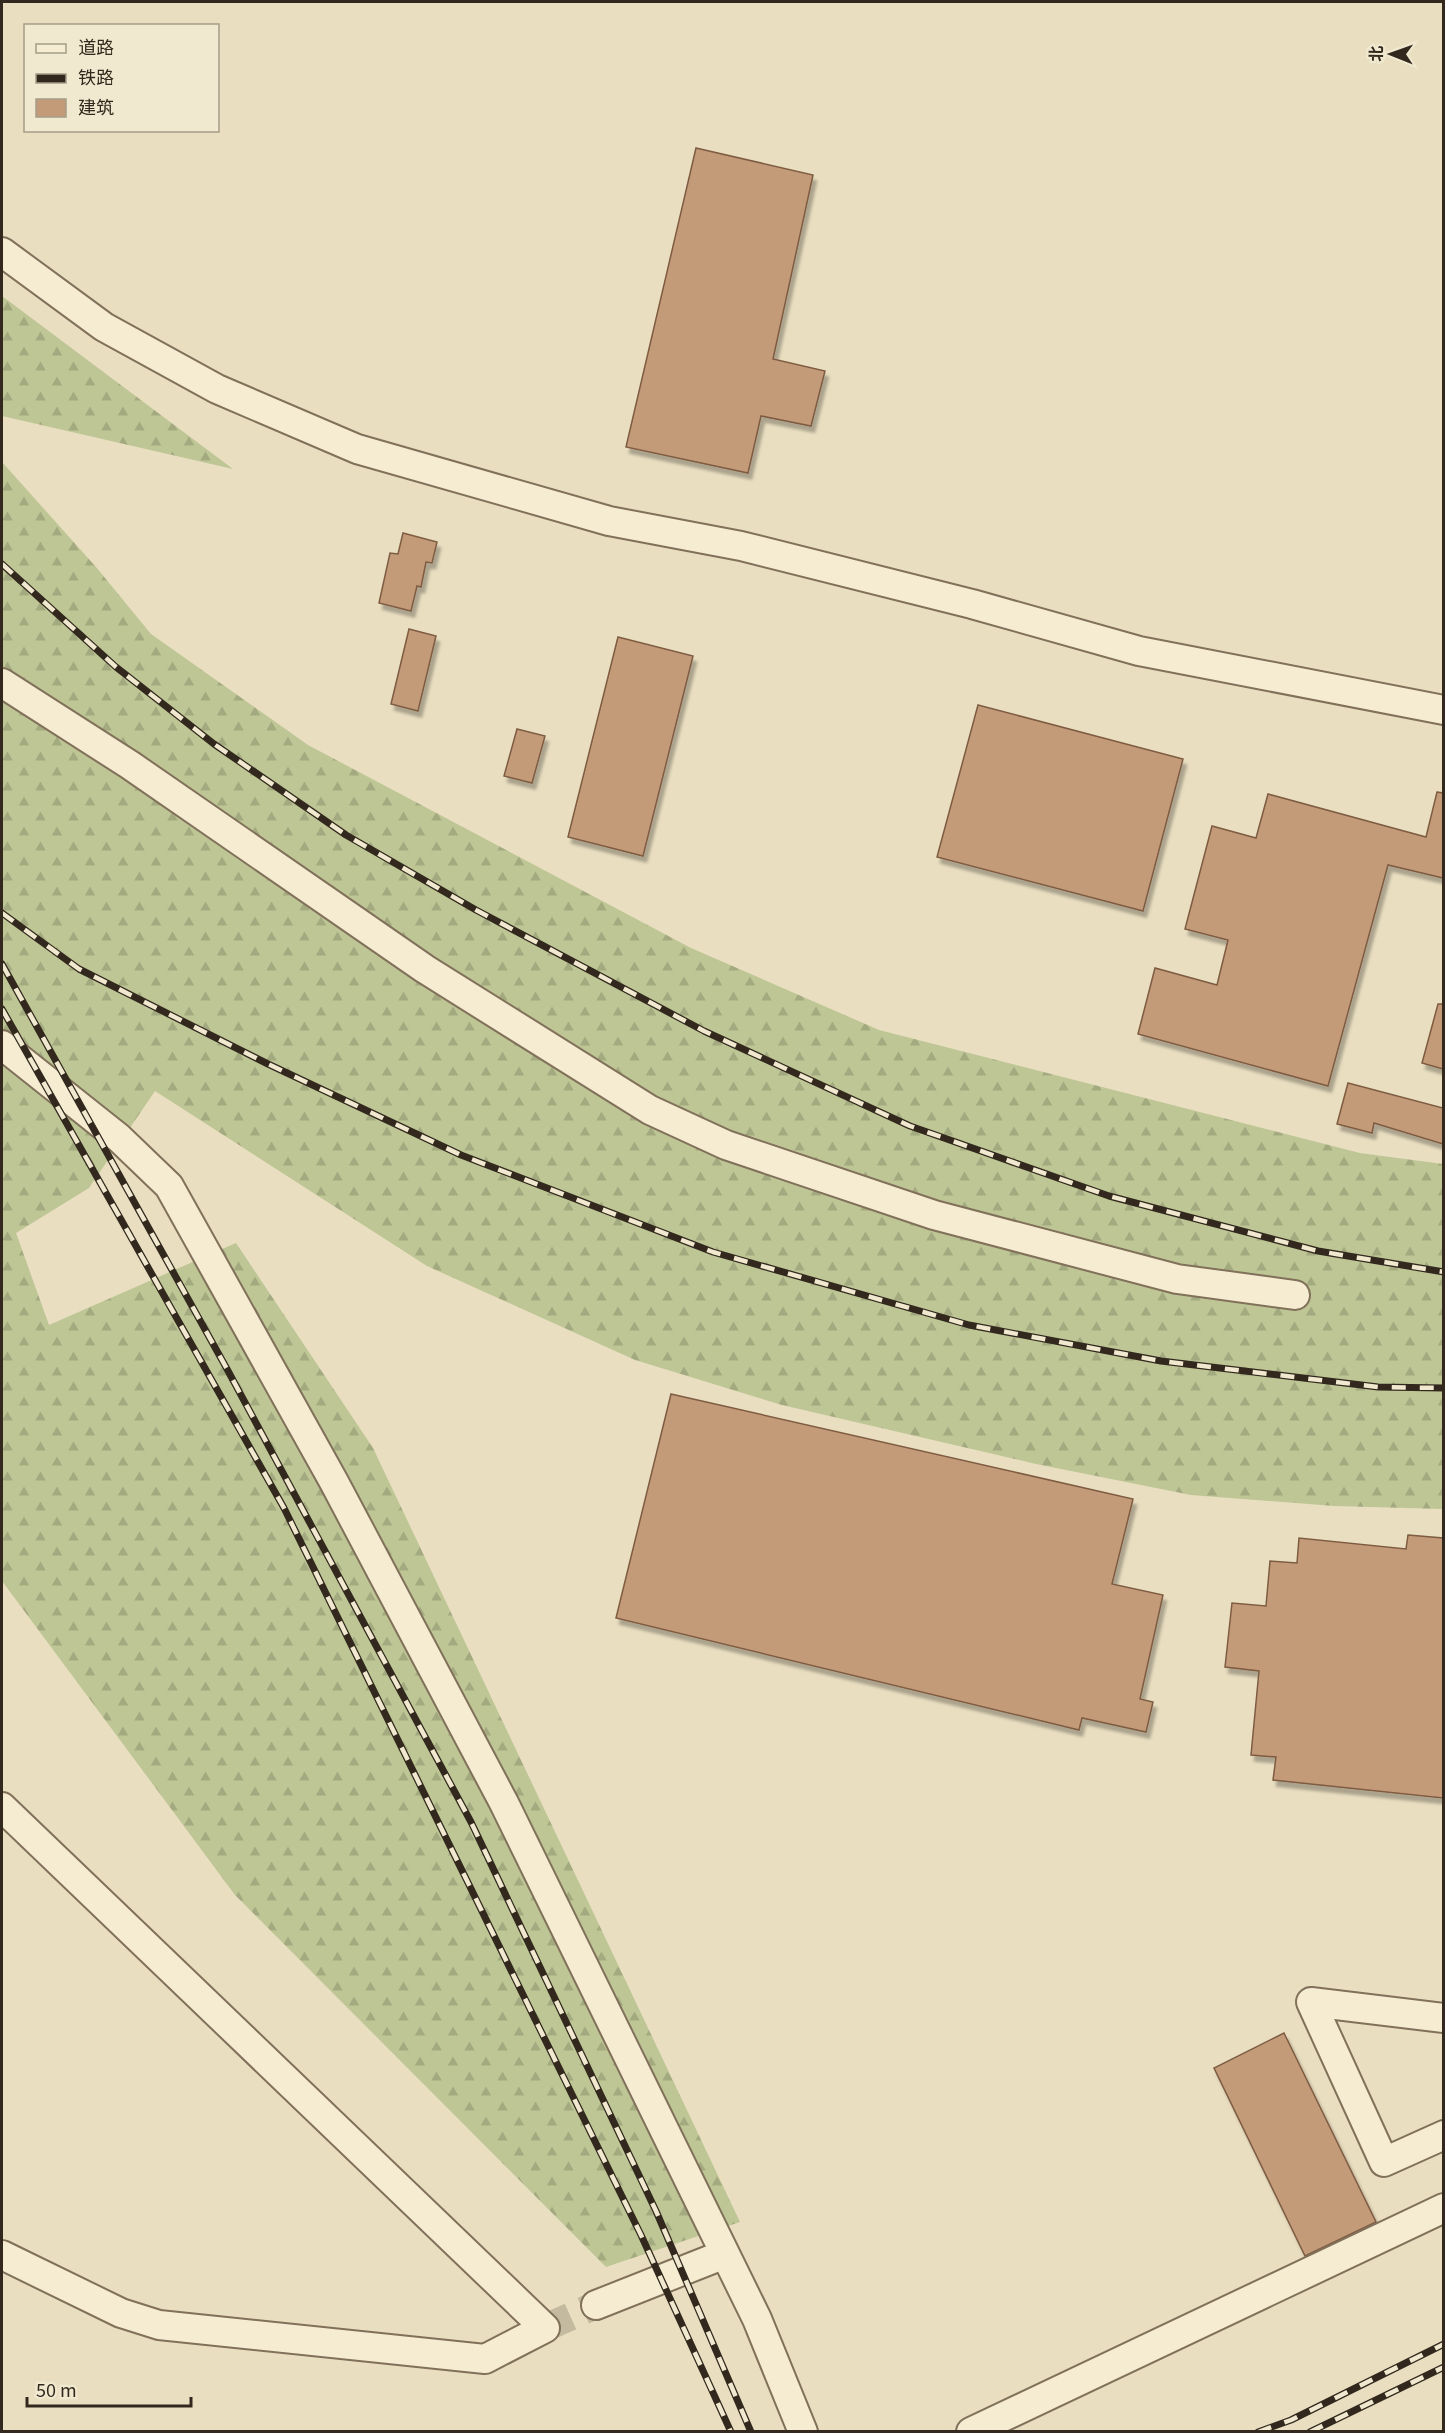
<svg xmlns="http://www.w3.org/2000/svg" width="1445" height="2433" font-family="Georgia,'Noto Sans SC',serif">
  <defs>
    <pattern id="forest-firs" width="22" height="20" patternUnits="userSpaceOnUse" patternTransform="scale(1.5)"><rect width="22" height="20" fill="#bec695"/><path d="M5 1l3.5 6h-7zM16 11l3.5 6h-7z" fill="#a4aa80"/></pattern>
    <filter id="shadow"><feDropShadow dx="3.5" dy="6" stdDeviation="1.5" flood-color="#0004"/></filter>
  </defs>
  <rect width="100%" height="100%" fill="#e9dec0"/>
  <path fill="url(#forest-firs)" d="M 2,296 L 233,469 L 2,416 Z
    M 2,462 L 96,567 L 151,634 L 308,745 L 691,948 L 879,1030 L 1360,1153 L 1443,1164 L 1443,1509 L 1334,1506 L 1191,1495 L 1036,1464 L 782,1405 L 635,1360 L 427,1266 L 155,1091 L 89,1188 L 16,1233 L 49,1325 L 236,1243 L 373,1448 L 740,2222 L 606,2267 L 235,1895 L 2,1581 Z"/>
  <path fill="#c49b79" stroke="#7e5c42" stroke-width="1.5" filter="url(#shadow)" d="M 696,148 L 813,175 L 773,359 L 825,371 L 811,426 L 761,416 L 748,473 L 626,447 Z
    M 403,533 L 437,542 L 432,563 L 426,562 L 421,587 L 417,586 L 411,611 L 379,603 L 390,553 L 398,554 Z
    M 409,629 L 436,636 L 418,711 L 391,704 Z
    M 618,637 L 693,656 L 643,856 L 568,837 Z
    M 978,705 L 1183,759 L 1143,911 L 937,857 Z
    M 517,729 L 545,736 L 532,783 L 504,776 Z
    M 1437,792 L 1443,793 L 1443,878 L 1388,865 L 1328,1086 L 1138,1034 L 1155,968 L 1217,985 L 1228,940 L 1185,929 L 1212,826 L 1256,838 L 1268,794 L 1426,837 Z
    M 1438,1004 L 1443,1004 L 1443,1069 L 1422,1063 Z
    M 1348,1083 L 1443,1108 L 1443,1144 L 1374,1123 L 1372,1133 L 1337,1124 Z
    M 671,1394 L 1133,1499 L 1112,1584 L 1163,1595 L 1140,1699 L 1153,1702 L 1146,1732 L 1082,1718 L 1079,1730 L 616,1618 Z
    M 1408,1535 L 1443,1538 L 1443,1798 L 1273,1780 L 1276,1757 L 1251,1755 L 1259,1671 L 1225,1667 L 1232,1603 L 1266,1606 L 1270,1561 L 1297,1563 L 1299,1538 L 1406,1549 Z
    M 1284,2033 L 1376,2222 L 1305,2256 L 1214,2068 Z"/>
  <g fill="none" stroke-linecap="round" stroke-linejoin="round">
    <path stroke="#c4ba9f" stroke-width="28" stroke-dasharray="28 14" stroke-linecap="butt" d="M 545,2328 L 596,2305"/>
    <g stroke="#81705a" stroke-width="32">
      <path id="minor" d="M 2,252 L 104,327 L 217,389 L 357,449 L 609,521 L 741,546 L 972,604 L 1139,651 L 1444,710
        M 2,683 L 130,765 L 425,969 L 650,1110 L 726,1145 L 934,1215 L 1177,1279 L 1295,1295
        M 2,1045 L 119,1138 L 169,1186 L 334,1482 L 504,1803 L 757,2319 L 803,2432
        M 2,1807 L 545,2328 L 485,2359 L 159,2325 L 121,2313 L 2,2255
        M 1444,2018 L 1311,2002 L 1384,2162 L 1444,2135
        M 596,2305 L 725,2254
        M 971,2432 L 1444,2208"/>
    </g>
    <use href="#minor" stroke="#f5ecd2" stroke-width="28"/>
    <g stroke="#32281d" stroke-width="7">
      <path id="rail" d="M 2,564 L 116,667 L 214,744 L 346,835 L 476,910 L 704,1031 L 910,1126 L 1109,1196 L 1318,1251 L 1444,1272
        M 2,913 L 79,969 L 268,1064 L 461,1155 L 713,1252 L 969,1325 L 1161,1361 L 1378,1387 L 1444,1388
        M 2,964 L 227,1369 L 471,1822 L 656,2211 L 751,2432
        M 2,1009 L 284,1508 L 641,2235 L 731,2432
        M 1258,2432 L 1291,2420 L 1444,2344
        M 1310,2432 L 1444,2367"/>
    </g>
    <use href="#rail" stroke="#f1e9cf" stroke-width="4.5" stroke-dasharray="14" stroke-linecap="butt"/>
  </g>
  <rect width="1445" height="2433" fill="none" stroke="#32281d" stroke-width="6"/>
  <rect x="24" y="24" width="195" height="108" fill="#f1e9cf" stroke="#a59c88" stroke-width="1.5"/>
  <rect x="36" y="44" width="30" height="9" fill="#f5ecd2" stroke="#a59c88" stroke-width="1.5"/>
  <text x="78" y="54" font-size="18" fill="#32281d">道路</text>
  <rect x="36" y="74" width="30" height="9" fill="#32281d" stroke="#a59c88" stroke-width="1.5"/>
  <text x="78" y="84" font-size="18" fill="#32281d">铁路</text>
  <rect x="36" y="99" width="30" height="18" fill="#c49b79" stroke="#a59c88" stroke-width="1.5"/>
  <text x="78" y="114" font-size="18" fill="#32281d">建筑</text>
  <g transform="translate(1391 54) rotate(271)" stroke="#f1e9cf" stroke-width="4.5" paint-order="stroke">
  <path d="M0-4.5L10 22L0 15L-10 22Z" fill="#32281d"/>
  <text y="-9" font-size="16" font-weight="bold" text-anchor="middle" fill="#32281d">北</text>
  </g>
  <path d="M27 2397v9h164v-9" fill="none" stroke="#32281d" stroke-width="3"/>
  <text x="36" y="2397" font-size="18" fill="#32281d" stroke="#f1e9cf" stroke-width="4.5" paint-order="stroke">50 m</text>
</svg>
